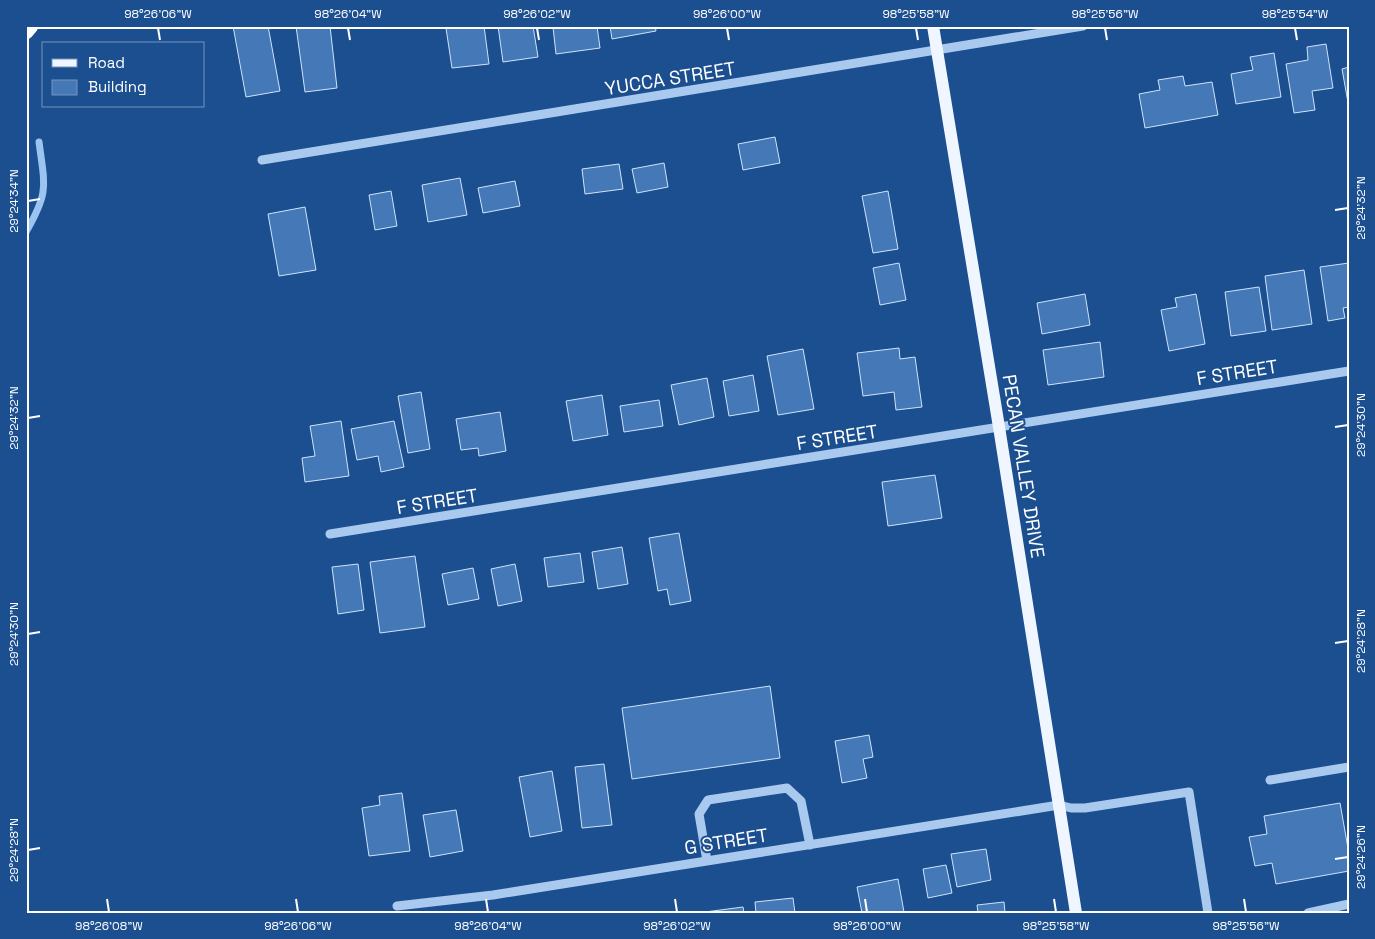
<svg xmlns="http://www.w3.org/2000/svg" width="1375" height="939" font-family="'Space Grotesk',sans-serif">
  <rect width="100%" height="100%" fill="#1b4f8f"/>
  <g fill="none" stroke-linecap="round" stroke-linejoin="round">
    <path stroke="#9cc4f0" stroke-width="7" d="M 26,232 C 49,192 45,187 39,142"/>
  </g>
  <path fill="#4478b7" stroke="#cfe3fa" d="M 233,26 L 268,26 L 280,91 L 246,97 Z
    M 296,26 L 330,26 L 337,88 L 305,92 Z
    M 455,26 L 484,26 L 489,64 L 452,68 L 446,28 Z
    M 498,26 L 533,26 L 538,57 L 503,62 Z
    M 597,26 L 600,48 L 556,54 L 553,27 Z
    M 610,26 L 655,26 L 656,31 L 612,39 Z
    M 1326,44 L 1333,88 L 1312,91 L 1315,110 L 1294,113 L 1286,64 L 1308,60 L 1307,47 Z
    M 1274,53 L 1281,97 L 1236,104 L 1231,74 L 1253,70 L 1250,57 Z
    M 1349,67 L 1349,108 L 1342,69 Z
    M 1183,76 L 1185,86 L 1212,82 L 1218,115 L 1145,128 L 1139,94 L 1160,90 L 1158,80 Z
    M 775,137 L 780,163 L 743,170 L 738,144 Z
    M 664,163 L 668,187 L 637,193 L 632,169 Z
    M 619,164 L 623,189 L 585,194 L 582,169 Z
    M 460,178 L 467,215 L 428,222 L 422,185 Z
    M 515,181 L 520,206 L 483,213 L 478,188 Z
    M 391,191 L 397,226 L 375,230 L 369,195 Z
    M 888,191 L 898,249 L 873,253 L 862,196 Z
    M 305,207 L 316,270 L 279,276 L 268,214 Z
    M 899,263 L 906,300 L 880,305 L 873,268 Z
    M 1349,263 L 1349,307 L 1343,308 L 1345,318 L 1328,321 L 1320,267 Z
    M 1304,270 L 1312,324 L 1272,330 L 1265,276 Z
    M 1259,287 L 1266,331 L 1231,336 L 1225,292 Z
    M 1085,294 L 1090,325 L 1042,334 L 1037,303 Z
    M 1196,294 L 1205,344 L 1169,351 L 1161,310 L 1177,307 L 1175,298 Z
    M 1100,342 L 1104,377 L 1048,385 L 1043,350 Z
    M 899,348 L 900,359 L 915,357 L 922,407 L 896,410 L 894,392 L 863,396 L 857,353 Z
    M 803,349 L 814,409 L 778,415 L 767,356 Z
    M 753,375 L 759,411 L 729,416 L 723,381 Z
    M 707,378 L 714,417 L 679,425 L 671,385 Z
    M 421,392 L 430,449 L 408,453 L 398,396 Z
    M 602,395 L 608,435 L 573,441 L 566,401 Z
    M 659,400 L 663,426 L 624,432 L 620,406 Z
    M 500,412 L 506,451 L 479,456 L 478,448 L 461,450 L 456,419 Z
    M 341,421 L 349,476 L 305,482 L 302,458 L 315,456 L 310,426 Z
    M 394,421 L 404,467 L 381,472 L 378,456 L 357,460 L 351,429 Z
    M 935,475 L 942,518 L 888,526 L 882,482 Z
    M 679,533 L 691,601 L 670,605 L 667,589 L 658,591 L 649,538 Z
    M 622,547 L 628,584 L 598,589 L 592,552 Z
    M 580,553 L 584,582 L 548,587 L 544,558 Z
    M 415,556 L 425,627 L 380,633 L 370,562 Z
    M 358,564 L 364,610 L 338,614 L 332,567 Z
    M 515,564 L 522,601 L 498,606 L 491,569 Z
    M 473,568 L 479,599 L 448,605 L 442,574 Z
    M 770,686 L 780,758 L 632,779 L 622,708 Z
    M 869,735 L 873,757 L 863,759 L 867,778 L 842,783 L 835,741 Z
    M 604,764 L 612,825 L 582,828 L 575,767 Z
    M 552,771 L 562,831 L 530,837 L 519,777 Z
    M 402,793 L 410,851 L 369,856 L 362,808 L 380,805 L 379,796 Z
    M 1340,803 L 1349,854 L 1349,871 L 1276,884 L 1272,863 L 1255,866 L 1249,837 L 1267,834 L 1264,816 Z
    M 456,810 L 463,851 L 430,857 L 423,815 Z
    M 986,849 L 991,880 L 957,887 L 951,854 Z
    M 946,865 L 952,893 L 928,898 L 923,869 Z
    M 898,879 L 904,912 L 862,913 L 857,887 Z
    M 793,898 L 795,913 L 756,913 L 755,902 Z
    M 1004,902 L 1005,913 L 978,913 L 977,905 Z
    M 743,907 L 744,913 L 705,913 L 705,912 Z"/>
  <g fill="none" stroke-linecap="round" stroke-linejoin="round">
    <path stroke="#a9c9ee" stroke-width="9" d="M 262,160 L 1083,26
      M 330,534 L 1349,371
      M 1270,780 L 1349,767
      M 707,861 L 699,814 L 708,800 L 787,788 L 801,801 L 810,845
      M 397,906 L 493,895 L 1059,805 L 1071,808 L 1085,808 L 1189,792 L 1208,913
      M 1308,913 L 1349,904"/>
    <path stroke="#f0f6ff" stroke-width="12" d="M 933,26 L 999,427 L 1076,913"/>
    <path stroke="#fff" stroke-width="15" d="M 26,32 L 31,26"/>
  </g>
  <path fill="none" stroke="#fff" stroke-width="2" d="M 158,28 L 160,40M 348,28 L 350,40M 537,28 L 539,40M 727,28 L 729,40M 916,28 L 918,40M 1105,28 L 1107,40M 1295,28 L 1297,40M 28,201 L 40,199M 1335,210 L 1348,208M 28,418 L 40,416M 1335,427 L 1348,425M 28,634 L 40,632M 1335,643 L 1348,641M 28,850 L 40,848M 1335,859 L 1348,857M 107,899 L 109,912M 296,899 L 298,912M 486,899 L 488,912M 675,899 L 677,912M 865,899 L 867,912M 1054,899 L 1056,912M 1244,899 L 1246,912"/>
  <g text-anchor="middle" stroke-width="4" stroke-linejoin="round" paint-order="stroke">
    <g font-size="19" fill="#fff" stroke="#1b4f8f">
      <text transform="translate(670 78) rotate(-9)" y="7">YUCCA STREET</text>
      <text transform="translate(1237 372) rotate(-9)" y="7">F STREET</text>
      <text transform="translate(837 437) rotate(-9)" y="7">F STREET</text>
      <text transform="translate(1024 466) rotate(81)" y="7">PECAN VALLEY DRIVE</text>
      <text transform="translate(437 501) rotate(-9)" y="7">F STREET</text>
      <text transform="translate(726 841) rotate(-9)" y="7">G STREET</text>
    </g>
  </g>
  <rect width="1375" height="939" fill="none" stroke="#1b4f8f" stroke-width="55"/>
  <rect x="42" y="42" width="162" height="65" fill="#1b4f8f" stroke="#7695bc"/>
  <rect x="52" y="59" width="25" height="8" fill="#f0f6ff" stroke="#7695bc"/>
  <text x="88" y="68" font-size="15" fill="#ffffff">Road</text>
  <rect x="52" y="80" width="25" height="15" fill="#4478b7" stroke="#7695bc"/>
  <text x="88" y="92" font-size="15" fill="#ffffff">Building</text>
  <rect x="28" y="28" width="1320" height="884" fill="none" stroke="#fff" stroke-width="2"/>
  <g font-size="12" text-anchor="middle" fill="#fff">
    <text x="158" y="18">98°26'06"W</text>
    <text x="348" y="18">98°26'04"W</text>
    <text x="537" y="18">98°26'02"W</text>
    <text x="727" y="18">98°26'00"W</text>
    <text x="916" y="18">98°25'58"W</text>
    <text x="1105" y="18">98°25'56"W</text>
    <text x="1295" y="18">98°25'54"W</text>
    <text transform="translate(14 201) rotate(-90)" y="4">29°24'34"N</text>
    <text transform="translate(1361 208) rotate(-90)" y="4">29°24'32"N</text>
    <text transform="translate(14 418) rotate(-90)" y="4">29°24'32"N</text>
    <text transform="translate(1361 425) rotate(-90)" y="4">29°24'30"N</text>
    <text transform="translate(14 634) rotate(-90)" y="4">29°24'30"N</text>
    <text transform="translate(1361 641) rotate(-90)" y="4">29°24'28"N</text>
    <text transform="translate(14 850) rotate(-90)" y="4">29°24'28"N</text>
    <text transform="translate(1361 857) rotate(-90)" y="4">29°24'26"N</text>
    <text x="109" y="930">98°26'08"W</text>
    <text x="298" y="930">98°26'06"W</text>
    <text x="488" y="930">98°26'04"W</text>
    <text x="677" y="930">98°26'02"W</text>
    <text x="867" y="930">98°26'00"W</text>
    <text x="1056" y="930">98°25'58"W</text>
    <text x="1246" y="930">98°25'56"W</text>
  </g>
</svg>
